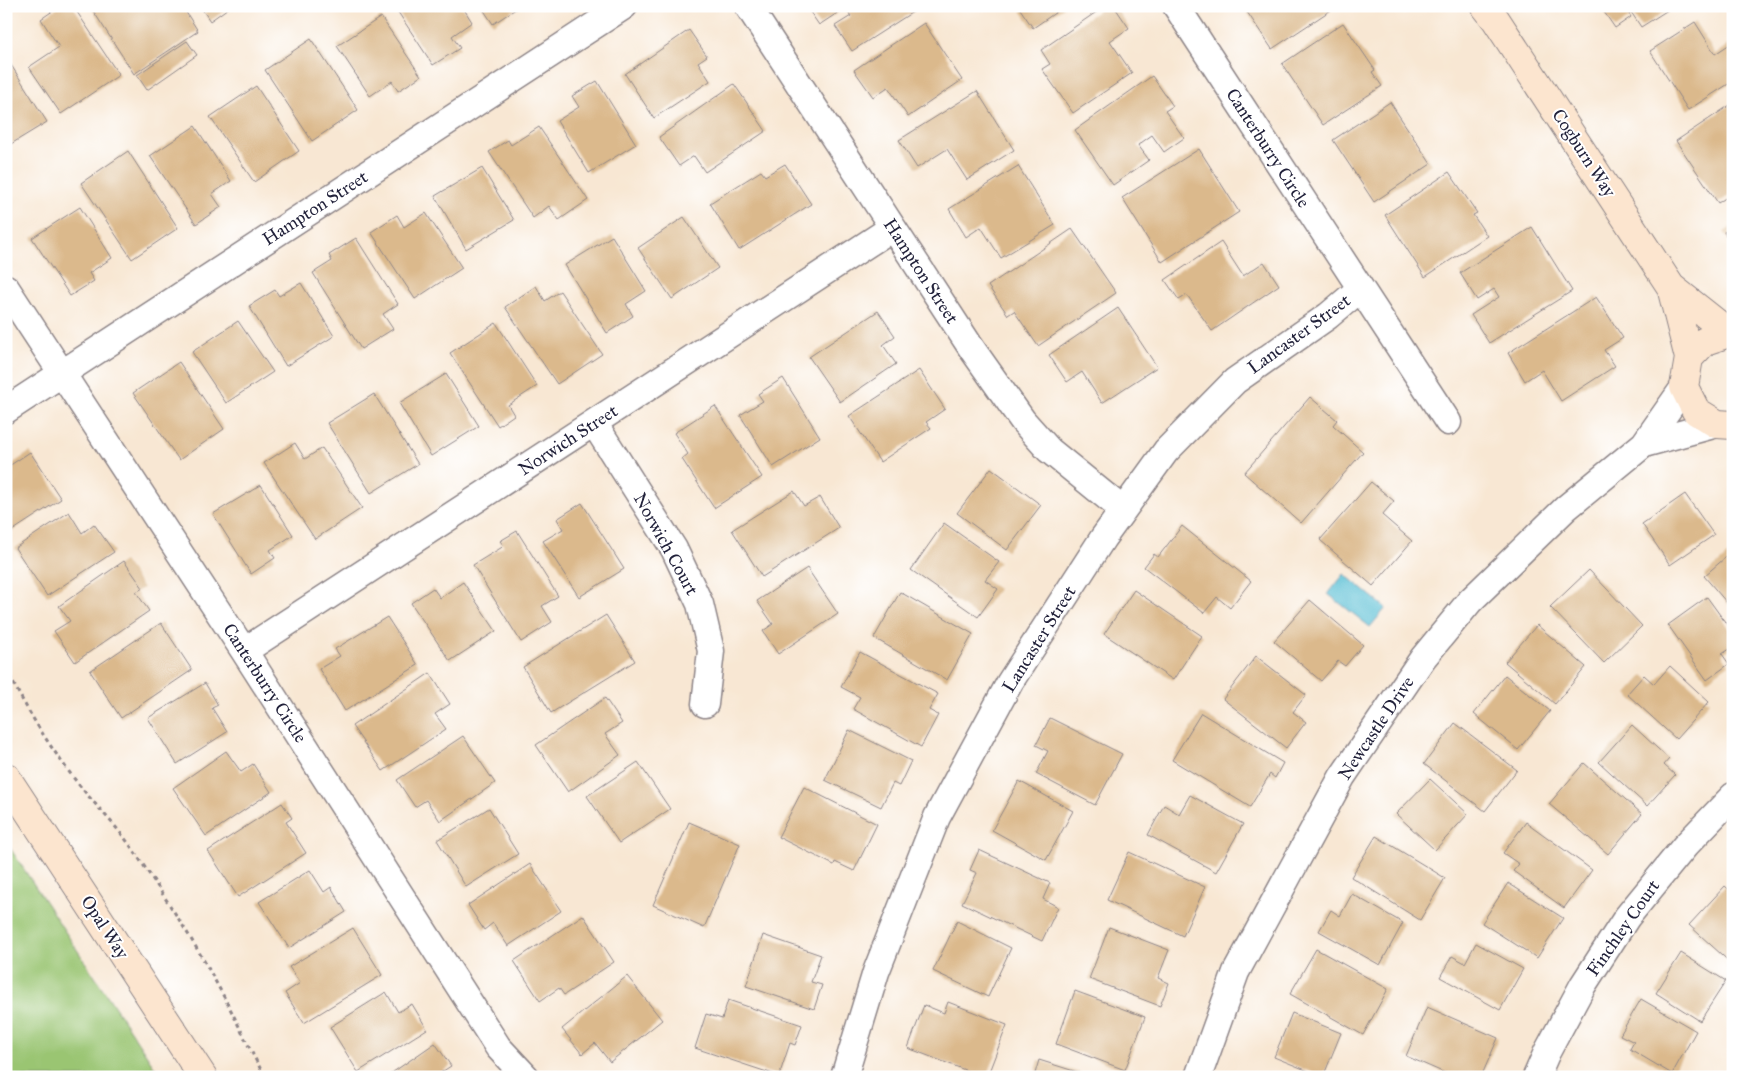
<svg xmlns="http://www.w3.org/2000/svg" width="1739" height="1083" font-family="'IM FELL Great Primer',serif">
  <rect width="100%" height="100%" fill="#fff"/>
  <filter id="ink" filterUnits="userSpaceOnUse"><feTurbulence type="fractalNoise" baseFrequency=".02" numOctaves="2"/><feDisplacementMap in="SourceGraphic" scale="10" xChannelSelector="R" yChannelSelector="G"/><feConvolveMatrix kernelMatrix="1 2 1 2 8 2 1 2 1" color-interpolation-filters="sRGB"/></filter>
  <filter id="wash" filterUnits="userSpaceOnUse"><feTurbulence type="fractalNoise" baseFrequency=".0096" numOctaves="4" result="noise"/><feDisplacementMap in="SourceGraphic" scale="20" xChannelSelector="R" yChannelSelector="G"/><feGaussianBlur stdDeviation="1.12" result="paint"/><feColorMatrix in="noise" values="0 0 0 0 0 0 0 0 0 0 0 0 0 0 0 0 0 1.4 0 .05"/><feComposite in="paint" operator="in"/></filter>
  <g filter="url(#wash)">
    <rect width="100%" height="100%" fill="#f8e7d3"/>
    <path fill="#9ac572" stroke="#5e7456" d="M 6,842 L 161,1077 L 6,1077 Z"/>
    <path fill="#55bdd3" stroke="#3c7087" d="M 1344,574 L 1386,608 L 1370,627 L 1328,594 Z"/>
    <g id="blocks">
      <path fill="#dbb98c" d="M 60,6 L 73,6 L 119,75 L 61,114 L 29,67 L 59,47 L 41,19 Z
        M 90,6 L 182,6 L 198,31 L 134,74 Z
        M 200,6 L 231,6 L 210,21 Z
        M 394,6 L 462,6 L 472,22 L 452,36 L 460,48 L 433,65 Z
        M 481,6 L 520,6 L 493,24 Z
        M 806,6 L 922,6 L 852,51 L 835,26 L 851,16 L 845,8 L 819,25 Z
        M 1018,6 L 1065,6 L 1033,28 Z
        M 1105,6 L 1114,6 L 1129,28 L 1110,41 L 1132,73 L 1073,113 L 1042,69 L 1050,64 L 1041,50 Z
        M 1243,6 L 1337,6 L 1272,49 Z
        M 1600,6 L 1624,6 L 1631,17 L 1615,28 Z
        M 1627,6 L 1674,6 L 1641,27 Z
        M 381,17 L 421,76 L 398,91 L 392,81 L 370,96 L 337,46 Z
        M 1695,22 L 1715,54 L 1733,42 L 1733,81 L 1688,110 L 1650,51 Z
        M 924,23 L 962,80 L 908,117 L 888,87 L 873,97 L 854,70 Z
        M 1343,23 L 1375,70 L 1372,72 L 1382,86 L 1323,125 L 1282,64 Z
        M 689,30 L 707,56 L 698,62 L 710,81 L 654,118 L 625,74 Z
        M 311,39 L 358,110 L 312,141 L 265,70 Z
        M 187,41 L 197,55 L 147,90 L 137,75 Z
        M 6,57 L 47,122 L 6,147 Z
        M 1152,76 L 1173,106 L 1165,111 L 1184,138 L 1164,152 L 1152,135 L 1138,145 L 1149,160 L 1113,185 L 1075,130 Z
        M 597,81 L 636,144 L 589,173 L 557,121 L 579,107 L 572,96 Z
        M 734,84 L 766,131 L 705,172 L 694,156 L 679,166 L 659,137 Z
        M 256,86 L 299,151 L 254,182 L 210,117 Z
        M 977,91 L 1014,150 L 967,180 L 947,149 L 917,168 L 899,140 Z
        M 1390,102 L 1431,164 L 1374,202 L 1333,140 Z
        M 1733,103 L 1733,193 L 1718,203 L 1676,141 Z
        M 195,126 L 231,181 L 212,194 L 221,207 L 196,224 L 150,156 Z
        M 539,127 L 588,200 L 559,220 L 549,206 L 533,218 L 489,152 L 508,140 L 511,145 Z
        M 1199,149 L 1239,212 L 1162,262 L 1122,198 Z
        M 128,151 L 178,228 L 132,259 L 81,183 Z
        M 785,164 L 811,204 L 739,250 L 710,203 L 761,171 L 765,176 Z
        M 1018,166 L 1055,225 L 1001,258 L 981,227 L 966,237 L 949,209 Z
        M 482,168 L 514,220 L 466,249 L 435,196 Z
        M 1449,172 L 1477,213 L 1473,215 L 1487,236 L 1425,277 L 1385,215 Z
        M 80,207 L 112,258 L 89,273 L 94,281 L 70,296 L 32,238 Z
        M 426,213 L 462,268 L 415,299 L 371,232 L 397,215 L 404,227 Z
        M 684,217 L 718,268 L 672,299 L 638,248 Z
        M 1733,226 L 1733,246 L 1724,232 Z
        M 1532,227 L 1572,291 L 1489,343 L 1471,315 L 1499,297 L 1494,289 L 1477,300 L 1460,273 Z
        M 1072,229 L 1116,293 L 1038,346 L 1014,311 L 1008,315 L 988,286 Z
        M 612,236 L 646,291 L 626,304 L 633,316 L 607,333 L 565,265 Z
        M 356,238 L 398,304 L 383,314 L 393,329 L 361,349 L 313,273 L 332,261 L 329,255 Z
        M 1221,242 L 1243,276 L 1264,262 L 1279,285 L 1212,331 L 1187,295 L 1179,300 L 1165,280 Z
        M 301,283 L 334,336 L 286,366 L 249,306 L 275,290 L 279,296 Z
        M 536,286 L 545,301 L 560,291 L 602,354 L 557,384 L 505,307 Z
        M 1596,297 L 1623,338 L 1604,350 L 1615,366 L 1561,401 L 1542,370 L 1525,381 L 1508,353 Z
        M 1118,308 L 1157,367 L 1102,403 L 1082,372 L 1067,382 L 1049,355 Z
        M 878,311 L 895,336 L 883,345 L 896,364 L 840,402 L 809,357 Z
        M 238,321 L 273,372 L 226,403 L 192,352 Z
        M 496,323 L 537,386 L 508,405 L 514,415 L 498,426 L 450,353 Z
        M 179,362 L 224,429 L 179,460 L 133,393 Z
        M 919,370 L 945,409 L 926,422 L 931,428 L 880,462 L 849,416 Z
        M 446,374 L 479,426 L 431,456 L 399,403 Z
        M 783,378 L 820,437 L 773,467 L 740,415 L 763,401 L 758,394 Z
        M 374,394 L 418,464 L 371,493 L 327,423 Z
        M 1310,397 L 1337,420 L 1333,425 L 1363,452 L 1301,523 L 1244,473 Z
        M 715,406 L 762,477 L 714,508 L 682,459 L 688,454 L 674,433 Z
        M 295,443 L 305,459 L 322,448 L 362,508 L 315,539 L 264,463 Z
        M 30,452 L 61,499 L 9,533 L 6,529 L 6,468 Z
        M 991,468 L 1041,505 L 1007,550 L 957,513 Z
        M 1371,482 L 1394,501 L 1382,515 L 1412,541 L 1373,586 L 1320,540 Z
        M 261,485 L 293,535 L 270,550 L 275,558 L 251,574 L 213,514 Z
        M 794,491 L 804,506 L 820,497 L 839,528 L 762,577 L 732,530 Z
        M 1685,494 L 1714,535 L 1670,565 L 1642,524 Z
        M 582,503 L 624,569 L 579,597 L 543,541 L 563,529 L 557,519 Z
        M 69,512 L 82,533 L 94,524 L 114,552 L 47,596 L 15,548 Z
        M 944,523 L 999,562 L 985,580 L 998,589 L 978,617 L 911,570 Z
        M 1182,526 L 1251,581 L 1230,608 L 1217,597 L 1204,613 L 1144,567 L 1154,554 L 1158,557 Z
        M 517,531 L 558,596 L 542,606 L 552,622 L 521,642 L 473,565 L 504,546 L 500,541 Z
        M 1733,551 L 1733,610 L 1704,576 Z
        M 124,561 L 143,588 L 136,592 L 149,611 L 75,662 L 54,631 L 70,621 L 59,606 Z
        M 807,568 L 838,614 L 778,654 L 763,631 L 773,624 L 757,601 Z
        M 1589,570 L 1642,626 L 1604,663 L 1550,607 Z
        M 463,582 L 496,631 L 450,661 L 411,603 L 433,588 L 440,598 Z
        M 1134,590 L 1202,636 L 1173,680 L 1104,634 Z
        M 900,592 L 973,634 L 947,680 L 874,638 Z
        M 1707,597 L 1733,633 L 1733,647 L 1722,654 L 1729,664 L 1707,680 L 1668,625 Z
        M 1310,600 L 1363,645 L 1345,666 L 1338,661 L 1321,681 L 1274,641 Z
        M 606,615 L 635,661 L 551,713 L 523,667 Z
        M 387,617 L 418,665 L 345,711 L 319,669 L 340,656 L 335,649 Z
        M 161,623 L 192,670 L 121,718 L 90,671 Z
        M 1537,625 L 1586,667 L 1555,704 L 1505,662 Z
        M 860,652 L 938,694 L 929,710 L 938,715 L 921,747 L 853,709 L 860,697 L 841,687 Z
        M 1256,656 L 1306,695 L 1293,712 L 1306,722 L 1286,748 L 1223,699 Z
        M 1670,666 L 1709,702 L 1676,739 L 1627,694 L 1644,675 L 1654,684 Z
        M 430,673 L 450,704 L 435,714 L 446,729 L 383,771 L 352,726 Z
        M 1505,675 L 1550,711 L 1518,750 L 1474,714 Z
        M 205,683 L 218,705 L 212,708 L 227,732 L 177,764 L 148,718 Z
        M 605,698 L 622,723 L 605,734 L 620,755 L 568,792 L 536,745 Z
        M 1201,713 L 1283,763 L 1275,778 L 1270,774 L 1250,807 L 1172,760 Z
        M 1050,718 L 1122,754 L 1095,805 L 1036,774 L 1048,751 L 1036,745 Z
        M 1455,723 L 1517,770 L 1485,811 L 1424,764 Z
        M 1632,725 L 1669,759 L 1664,765 L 1675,775 L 1647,806 L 1599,762 Z
        M 849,730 L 911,761 L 899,786 L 893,783 L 881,807 L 825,780 Z
        M 463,736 L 495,783 L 440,821 L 426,800 L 415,807 L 397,780 Z
        M 226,751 L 241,772 L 253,764 L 271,792 L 206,836 L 173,788 Z
        M 638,762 L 670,809 L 619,843 L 587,796 Z
        M 1584,763 L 1642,814 L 1608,854 L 1549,804 Z
        M 1430,779 L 1468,814 L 1435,850 L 1396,814 Z
        M 1019,781 L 1073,811 L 1046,860 L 992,830 Z
        M 804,787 L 877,824 L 854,871 L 835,862 L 834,865 L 778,837 Z
        M 1190,795 L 1243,824 L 1216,872 L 1148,835 L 1164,805 L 1179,814 Z
        M 282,803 L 292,818 L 286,822 L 306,853 L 238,897 L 208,851 Z
        M 489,808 L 518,854 L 466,887 L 437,840 Z
        M 689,822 L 740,844 L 704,928 L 653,905 Z
        M 1526,822 L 1592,870 L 1564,908 L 1513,871 L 1519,864 L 1503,853 Z
        M 1376,836 L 1445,878 L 1420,920 L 1351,877 Z
        M 979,850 L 1050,883 L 1043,899 L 1058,907 L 1042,941 L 962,903 L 977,873 L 970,870 Z
        M 1129,852 L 1205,887 L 1183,936 L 1107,900 Z
        M 530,864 L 561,911 L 508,946 L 493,923 L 484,930 L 468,905 Z
        M 310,870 L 324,892 L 331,887 L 346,912 L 289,948 L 259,902 Z
        M 1508,883 L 1563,918 L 1537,958 L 1482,923 Z
        M 1725,886 L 1733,893 L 1733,965 L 1689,925 Z
        M 1352,894 L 1403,923 L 1380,965 L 1319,931 L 1331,910 L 1340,916 Z
        M 583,915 L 614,962 L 564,995 L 559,988 L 540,1001 L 514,961 Z
        M 957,921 L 1011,948 L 988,997 L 933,971 Z
        M 1109,927 L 1169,950 L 1158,978 L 1169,983 L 1160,1006 L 1089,979 Z
        M 353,928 L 382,975 L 304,1023 L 285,993 L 300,983 L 289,967 Z
        M 763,935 L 821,955 L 811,982 L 822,985 L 814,1009 L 746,986 Z
        M 1476,943 L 1523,969 L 1500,1010 L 1440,977 L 1452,956 L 1465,963 Z
        M 1316,949 L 1388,989 L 1363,1035 L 1290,994 Z
        M 1681,953 L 1726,981 L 1700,1021 L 1656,993 Z
        M 627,976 L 662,1020 L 610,1062 L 595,1043 L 582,1054 L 562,1029 Z
        M 1075,991 L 1145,1017 L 1125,1070 L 1056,1044 Z
        M 386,992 L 398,1012 L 412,1004 L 427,1029 L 358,1072 L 330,1027 Z
        M 1641,999 L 1696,1031 L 1672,1074 L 1630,1049 L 1634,1042 L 1620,1035 Z
        M 728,1000 L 802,1025 L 795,1045 L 790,1043 L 779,1076 L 695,1048 L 706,1014 L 722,1019 Z
        M 948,1002 L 1007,1025 L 987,1077 L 983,1077 L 908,1048 L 924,1005 L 944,1013 Z
        M 1427,1007 L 1498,1038 L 1481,1077 L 1454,1077 L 1406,1056 Z
        M 1292,1013 L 1341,1033 L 1323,1077 L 1274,1057 Z
        M 435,1043 L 451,1066 L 440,1073 L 443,1077 L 386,1077 Z
        M 1039,1060 L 1090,1076 L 1090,1077 L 1034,1077 Z"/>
    </g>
  </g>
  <g filter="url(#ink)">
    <use href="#blocks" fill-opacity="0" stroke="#8d8487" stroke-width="1"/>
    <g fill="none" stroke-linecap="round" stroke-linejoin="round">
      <g stroke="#8d8487" stroke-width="29">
        <path id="street" d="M 748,6 L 972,349 L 1023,421 L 1049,450 L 1123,510
          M 1176,6 L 1448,422
          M 6,288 L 244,651 L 498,1047 L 526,1077
          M 6,410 L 624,6
          M 594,423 L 674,549 L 700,604 L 711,651 L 705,704
          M 1644,444 L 1717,424
          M 244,651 L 892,228
          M 844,1077 L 876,972 L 937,817 L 1010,682 L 1103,538 L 1166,451 L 1235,381 L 1328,316 L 1360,289
          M 1198,1077 L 1236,972 L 1342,777 L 1423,658 L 1470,601 L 1566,508 L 1644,444 L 1684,387
          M 1536,1077 L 1547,1052 L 1583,985 L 1627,917 L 1685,846 L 1733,796"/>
      </g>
      <g stroke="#8d8487" stroke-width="30">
        <path id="secondary" d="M 1485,6 L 1496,20 L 1671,287 L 1729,333
          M 1671,287 L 1689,358
          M 1733,334 L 1729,333 L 1705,341 L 1689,358 L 1684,387 L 1696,411 L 1717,424 L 1733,425
          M 6,777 L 203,1077"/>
      </g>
      <path stroke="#8d8487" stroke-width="3" stroke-dasharray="4 4" stroke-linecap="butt" d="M 6,669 C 26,709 49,746 76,781 C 94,804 115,824 132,848 C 162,893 193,939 218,986 C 235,1016 248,1047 265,1077"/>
      <use href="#street" stroke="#fff" stroke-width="26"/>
      <use href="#secondary" stroke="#fce5cf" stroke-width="28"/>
    </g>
  </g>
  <g text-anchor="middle" stroke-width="4" stroke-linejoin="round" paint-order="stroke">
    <g font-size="18" fill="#22223b" stroke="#fff">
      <text transform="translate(1268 148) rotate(57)" y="6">Canterburry Circle</text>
      <text transform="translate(1584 153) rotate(57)" y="6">Cogburn Way</text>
      <text transform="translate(315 208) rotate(-33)" y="6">Hampton Street</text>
      <text transform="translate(921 271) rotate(57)" y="6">Hampton Street</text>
      <text transform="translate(1299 334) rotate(-36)" y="6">Lancaster Street</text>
      <text transform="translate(568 440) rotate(-33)" y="6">Norwich Street</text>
      <text transform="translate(666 544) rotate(61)" y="6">Norwich Court</text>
      <text transform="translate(1039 639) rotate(-58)" y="6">Lancaster Street</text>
      <text transform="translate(265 683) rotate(57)" y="6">Canterburry Circle</text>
      <text transform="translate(1376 728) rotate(-56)" y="6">Newcastle Drive</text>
      <text transform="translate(105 927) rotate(57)" y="6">Opal Way</text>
      <text transform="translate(1623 928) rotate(-55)" y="6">Finchley Court</text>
    </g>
  </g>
  <rect width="1739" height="1083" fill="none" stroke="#fff" stroke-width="25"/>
</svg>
